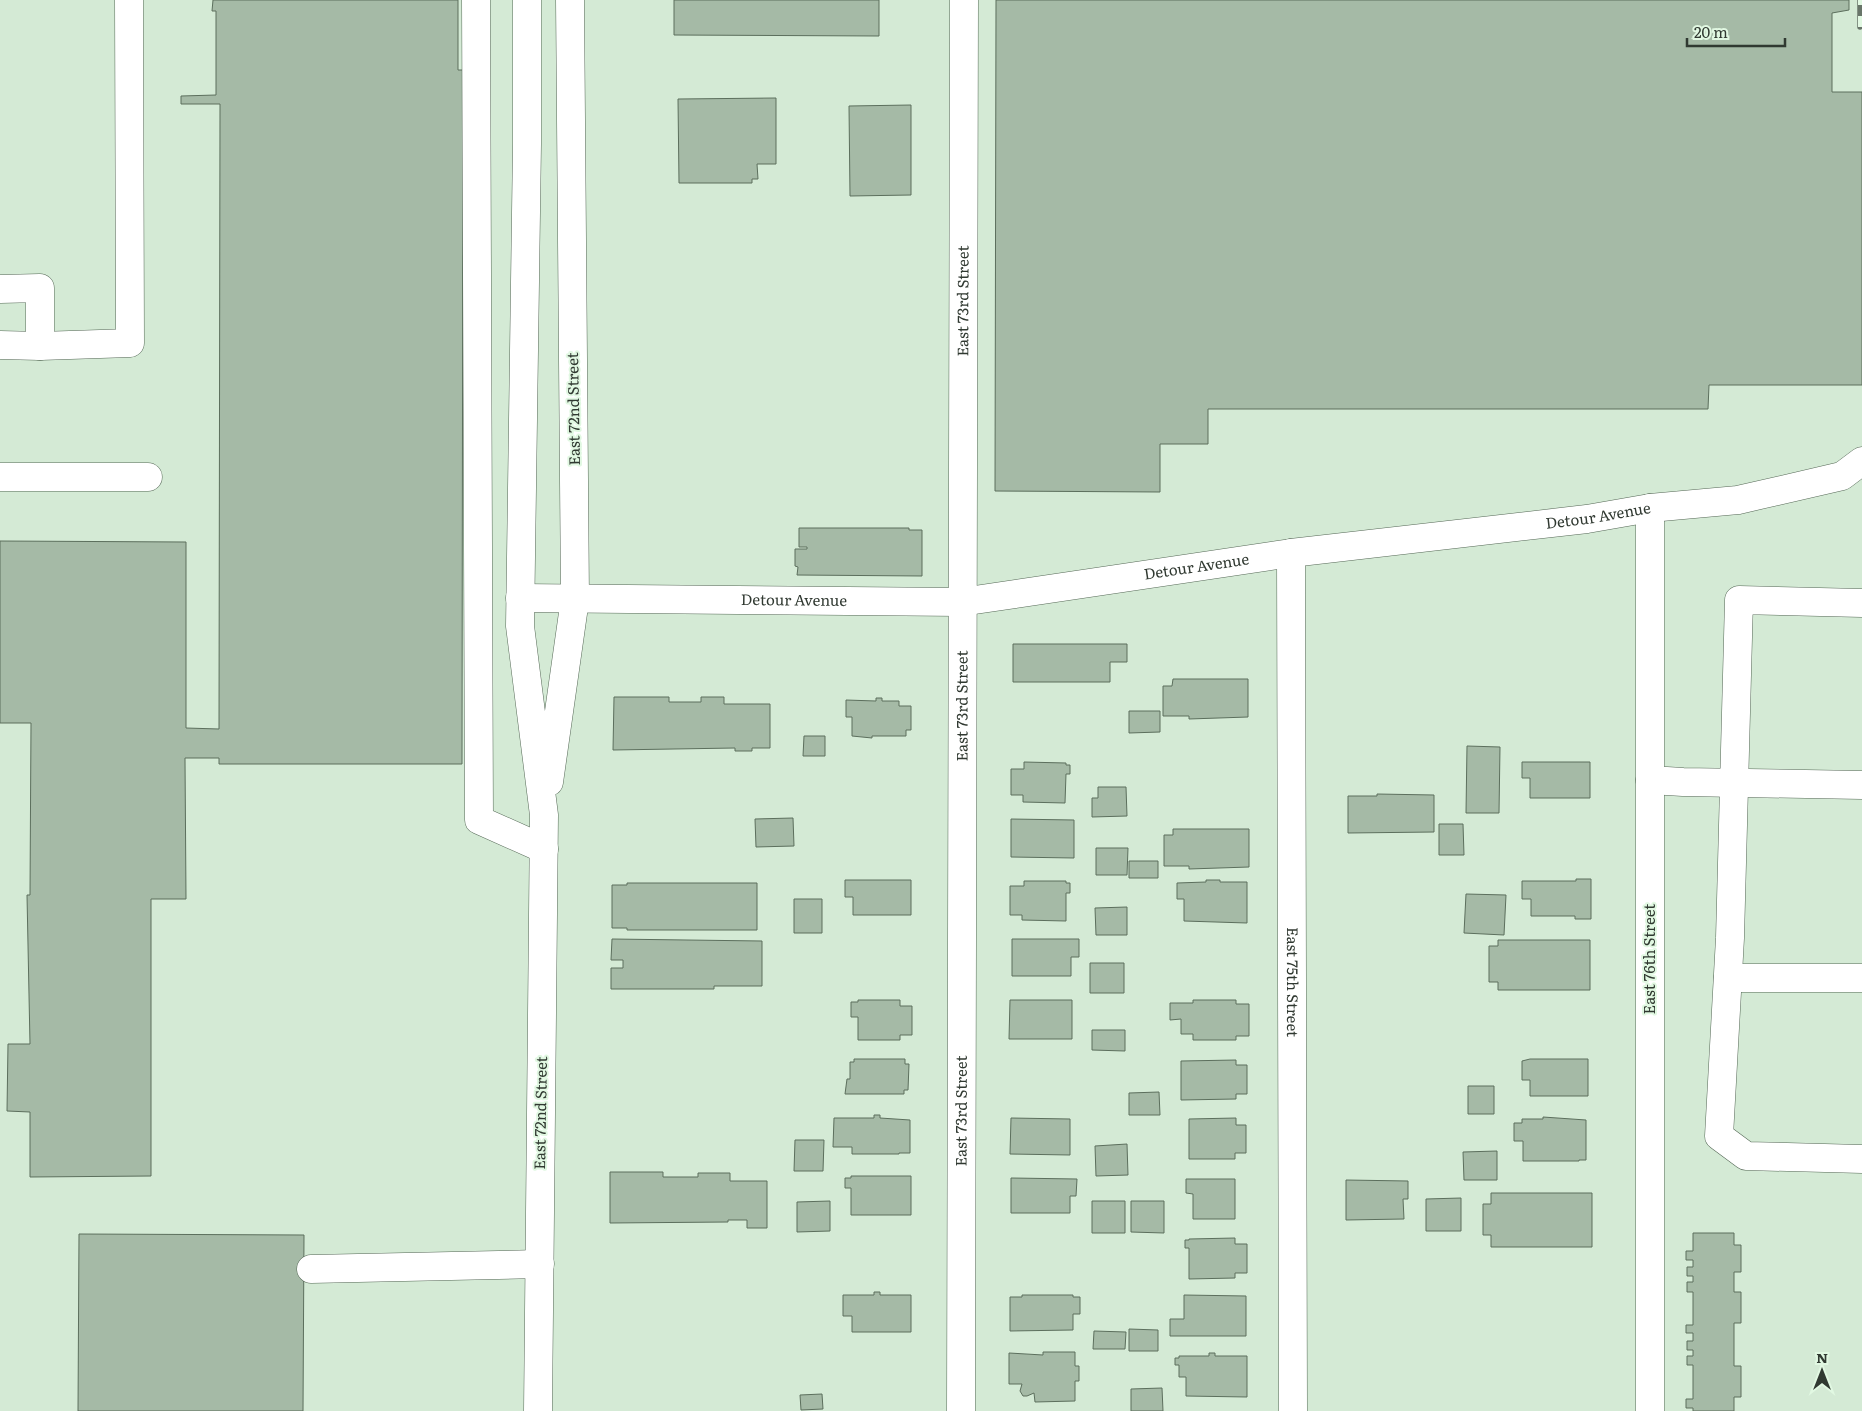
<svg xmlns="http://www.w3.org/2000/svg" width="1862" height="1411" font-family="Literata,serif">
  <rect width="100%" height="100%" fill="#d4ead5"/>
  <path fill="#a5baa6" stroke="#5c6f5d" d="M 213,0 L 458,0 L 458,70 L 463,70 L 462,764 L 219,764 L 219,758 L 185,758 L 186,899 L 151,899 L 151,1176 L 30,1177 L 30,1112 L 7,1111 L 8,1044 L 30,1044 L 27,895 L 30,895 L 31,723 L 0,723 L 0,541 L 186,542 L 186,728 L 219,729 L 220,104 L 181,104 L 181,96 L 216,95 L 216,11 L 212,11 Z
    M 674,0 L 879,0 L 879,36 L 674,35 Z
    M 996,0 L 1849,0 L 1849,10 L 1832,13 L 1832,92 L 1862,92 L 1862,385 L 1709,385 L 1708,409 L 1208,409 L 1208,444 L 1160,444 L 1160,492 L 995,491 Z
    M 776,98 L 776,164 L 757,164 L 758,179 L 752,179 L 752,183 L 679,183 L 678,99 Z
    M 911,105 L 911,195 L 850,196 L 849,106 Z
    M 799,528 L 909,528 L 909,530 L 922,530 L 922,576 L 797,575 L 798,567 L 795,566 L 795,549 L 807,549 L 807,547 L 799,547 Z
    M 1013,644 L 1127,644 L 1127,662 L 1110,662 L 1110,682 L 1013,682 Z
    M 1173,679 L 1248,679 L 1248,717 L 1189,719 L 1189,716 L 1163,716 L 1163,686 L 1172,686 Z
    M 614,697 L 669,697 L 669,702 L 701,702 L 701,697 L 724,697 L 724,704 L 770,704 L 770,748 L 752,748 L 752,751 L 735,751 L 735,748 L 613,750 Z
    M 876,698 L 882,698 L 882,701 L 899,701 L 899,706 L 911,706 L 911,730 L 906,730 L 906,736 L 872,736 L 872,738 L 852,736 L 852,717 L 846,717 L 846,700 L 876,701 Z
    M 1129,711 L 1160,711 L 1160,732 L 1129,733 Z
    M 804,736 L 825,736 L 825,756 L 803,756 Z
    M 1467,746 L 1500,747 L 1499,813 L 1466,813 Z
    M 1024,762 L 1066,763 L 1066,765 L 1070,765 L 1070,774 L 1066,774 L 1065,803 L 1023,802 L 1023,795 L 1011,795 L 1011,769 L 1024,769 Z
    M 1522,762 L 1590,762 L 1590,798 L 1530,798 L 1530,778 L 1522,778 Z
    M 1098,787 L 1126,787 L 1127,816 L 1092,817 L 1092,798 L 1098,798 Z
    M 1377,794 L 1434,795 L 1434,832 L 1348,833 L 1348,796 L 1377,796 Z
    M 793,818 L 794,846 L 756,847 L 755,819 Z
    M 1011,819 L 1074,820 L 1074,858 L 1011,857 Z
    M 1439,824 L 1463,824 L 1464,855 L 1439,855 Z
    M 1173,829 L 1249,829 L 1249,867 L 1189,869 L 1189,866 L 1164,866 L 1164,835 L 1173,835 Z
    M 1096,848 L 1128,848 L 1127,875 L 1096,875 Z
    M 1129,861 L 1158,861 L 1158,878 L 1129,878 Z
    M 1576,879 L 1591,879 L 1591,919 L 1575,919 L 1575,916 L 1531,916 L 1531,899 L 1522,899 L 1522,881 L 1576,881 Z
    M 845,880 L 911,880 L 911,915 L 853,915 L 853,897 L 845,897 Z
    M 1206,880 L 1220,880 L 1220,882 L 1247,882 L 1247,923 L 1184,921 L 1184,899 L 1177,899 L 1177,883 L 1206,882 Z
    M 1024,881 L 1066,881 L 1066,883 L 1070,883 L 1070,893 L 1066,893 L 1066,921 L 1022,920 L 1022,915 L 1010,915 L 1010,886 L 1024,886 Z
    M 627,883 L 757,883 L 757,930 L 627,930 L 627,928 L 612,928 L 612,885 L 627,885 Z
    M 1466,894 L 1506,895 L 1504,935 L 1464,933 Z
    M 794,899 L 822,899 L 822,933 L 794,933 Z
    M 1127,907 L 1127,935 L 1096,935 L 1095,908 Z
    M 612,939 L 762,941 L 762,986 L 714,986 L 714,989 L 611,989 L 611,968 L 623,968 L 623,960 L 611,960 Z
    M 1012,939 L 1079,939 L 1079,957 L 1071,957 L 1071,976 L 1012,976 Z
    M 1498,940 L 1590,940 L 1590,990 L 1498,990 L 1498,982 L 1489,982 L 1489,946 L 1498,946 Z
    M 1090,963 L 1124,963 L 1124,993 L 1090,993 Z
    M 858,1000 L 900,1000 L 900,1006 L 912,1006 L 912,1035 L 900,1035 L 900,1040 L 858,1040 L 858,1017 L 851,1017 L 851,1002 L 858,1002 Z
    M 1010,1000 L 1072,1000 L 1072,1039 L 1009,1039 Z
    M 1193,1000 L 1236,1000 L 1236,1004 L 1249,1004 L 1249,1036 L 1236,1036 L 1236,1040 L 1193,1040 L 1193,1034 L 1181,1034 L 1181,1019 L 1170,1020 L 1170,1003 L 1193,1003 Z
    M 1092,1030 L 1125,1030 L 1125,1051 L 1092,1050 Z
    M 854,1059 L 905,1059 L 905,1064 L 909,1064 L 908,1090 L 904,1090 L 904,1094 L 845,1094 L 847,1079 L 850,1079 L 850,1062 L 854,1062 Z
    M 1530,1059 L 1588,1059 L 1588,1096 L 1530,1096 L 1530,1080 L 1522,1080 L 1522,1061 Z
    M 1236,1060 L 1236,1065 L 1247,1065 L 1247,1094 L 1236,1094 L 1236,1099 L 1181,1100 L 1181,1061 Z
    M 1468,1086 L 1494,1086 L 1494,1114 L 1468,1114 Z
    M 1159,1092 L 1160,1115 L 1129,1115 L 1129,1093 Z
    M 874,1115 L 880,1115 L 880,1118 L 910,1120 L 910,1153 L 899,1153 L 899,1154 L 852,1154 L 852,1147 L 833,1147 L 834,1118 L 874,1118 Z
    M 1543,1117 L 1586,1120 L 1586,1160 L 1579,1160 L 1579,1161 L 1523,1161 L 1523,1141 L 1514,1141 L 1514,1123 L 1522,1123 L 1522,1119 L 1543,1119 Z
    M 1011,1118 L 1070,1119 L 1070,1155 L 1010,1154 Z
    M 1236,1118 L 1236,1125 L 1246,1125 L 1246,1153 L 1235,1153 L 1235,1159 L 1189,1159 L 1189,1119 Z
    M 795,1140 L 824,1140 L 823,1171 L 794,1171 Z
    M 1127,1144 L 1128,1175 L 1096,1176 L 1095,1146 Z
    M 1497,1151 L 1497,1180 L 1464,1180 L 1463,1152 Z
    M 610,1172 L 663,1172 L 663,1177 L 698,1177 L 698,1173 L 730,1173 L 730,1181 L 767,1181 L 767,1228 L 747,1228 L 747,1220 L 728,1220 L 728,1222 L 610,1223 Z
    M 851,1176 L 911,1176 L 911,1215 L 851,1215 L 851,1188 L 845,1188 L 845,1178 L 851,1178 Z
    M 1011,1178 L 1077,1179 L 1076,1196 L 1070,1196 L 1070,1213 L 1011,1213 Z
    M 1186,1179 L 1235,1179 L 1235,1219 L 1193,1219 L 1193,1194 L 1186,1193 Z
    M 1346,1180 L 1408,1181 L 1408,1199 L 1403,1199 L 1404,1219 L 1346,1220 Z
    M 1491,1193 L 1592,1193 L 1592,1247 L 1491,1247 L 1491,1235 L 1483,1235 L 1483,1204 L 1491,1204 Z
    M 1461,1198 L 1461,1231 L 1426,1231 L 1426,1199 Z
    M 830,1201 L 830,1231 L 797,1232 L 797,1202 Z
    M 1092,1201 L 1125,1201 L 1125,1233 L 1092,1233 Z
    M 1131,1201 L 1164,1201 L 1164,1233 L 1131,1232 Z
    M 1693,1233 L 1734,1233 L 1734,1245 L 1741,1245 L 1741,1272 L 1734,1272 L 1734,1292 L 1741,1292 L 1741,1323 L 1734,1323 L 1734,1366 L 1741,1366 L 1741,1397 L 1734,1397 L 1734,1411 L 1693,1411 L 1693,1408 L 1686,1408 L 1686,1399 L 1693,1399 L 1693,1365 L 1687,1365 L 1687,1356 L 1693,1356 L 1693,1350 L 1687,1350 L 1687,1341 L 1693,1341 L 1693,1333 L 1686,1333 L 1686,1325 L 1693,1325 L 1693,1292 L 1687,1292 L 1687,1282 L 1693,1282 L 1693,1276 L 1687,1276 L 1687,1267 L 1693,1267 L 1693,1260 L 1686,1260 L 1686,1251 L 1693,1251 Z
    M 79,1234 L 304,1235 L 303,1411 L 78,1411 Z
    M 1235,1238 L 1235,1244 L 1247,1244 L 1247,1273 L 1235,1273 L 1235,1278 L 1189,1279 L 1189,1248 L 1185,1248 L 1185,1240 L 1189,1240 L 1189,1239 Z
    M 874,1292 L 880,1292 L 880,1295 L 911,1295 L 911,1332 L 852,1332 L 852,1316 L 843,1316 L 843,1295 L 874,1295 Z
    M 1022,1295 L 1073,1295 L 1073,1297 L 1080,1297 L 1080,1314 L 1073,1314 L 1073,1330 L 1010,1331 L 1010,1297 L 1022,1297 Z
    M 1184,1295 L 1246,1296 L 1246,1336 L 1170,1336 L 1170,1319 L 1184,1319 Z
    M 1129,1329 L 1158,1330 L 1158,1351 L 1129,1351 Z
    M 1094,1331 L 1126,1332 L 1125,1349 L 1093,1349 Z
    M 1043,1352 L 1075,1352 L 1075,1366 L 1079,1366 L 1079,1381 L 1075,1381 L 1075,1401 L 1035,1402 L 1034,1393 L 1027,1396 L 1023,1396 L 1020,1391 L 1022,1384 L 1009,1384 L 1009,1353 L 1043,1355 Z
    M 1209,1353 L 1215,1353 L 1215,1356 L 1247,1356 L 1247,1397 L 1186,1396 L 1186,1377 L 1179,1377 L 1179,1365 L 1175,1365 L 1175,1358 L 1179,1358 L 1179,1356 L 1209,1356 Z
    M 1162,1388 L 1163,1411 L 1131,1411 L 1131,1389 Z
    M 822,1394 L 823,1409 L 801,1410 L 800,1395 Z"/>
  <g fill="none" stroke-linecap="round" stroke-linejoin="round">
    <g stroke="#556856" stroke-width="29">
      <g id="minor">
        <path d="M 476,0 L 479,820 L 544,849"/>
        <path d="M 0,289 L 40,288 L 40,346"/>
        <path d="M 0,345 L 40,346 L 130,343 L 129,0"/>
        <path d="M 0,477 L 148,477"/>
        <path id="s1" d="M 1291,553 L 1293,1411"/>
        <path id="s2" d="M 520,598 L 961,602 L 1291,553 L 1587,519 L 1650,508 L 1738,500 L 1842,476 L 1862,461"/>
        <path d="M 1862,603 L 1739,600 L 1730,938 L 1719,1136 L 1746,1156 L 1862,1159"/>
        <path d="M 1650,780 L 1683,782 L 1862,785"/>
        <path d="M 1728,978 L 1862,978"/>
        <path d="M 311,1269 L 540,1264"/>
        <path id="s3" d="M 961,1411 L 964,0"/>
        <path d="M 1650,1411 L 1650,508"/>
      </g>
    </g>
    <g stroke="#556856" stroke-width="29">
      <path id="major" d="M 527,0 L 527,144 L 520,626 L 544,815 L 538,1411
        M 549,782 L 575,599 L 570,0"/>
    </g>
    <use href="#minor" stroke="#fff" stroke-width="28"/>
    <use href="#major" stroke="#fff" stroke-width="28"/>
    <g stroke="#687569" stroke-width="5.5">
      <path id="rail" d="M 1860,27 L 1860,0"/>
    </g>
    <use href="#rail" stroke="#e1f8e2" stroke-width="4" stroke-dasharray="11" stroke-linecap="butt"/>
  </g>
  <g text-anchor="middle" stroke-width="4" stroke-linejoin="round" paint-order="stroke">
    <g font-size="15" fill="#303931" stroke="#e1f8e2">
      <text dy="5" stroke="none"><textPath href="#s3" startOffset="1110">East 73rd Street</textPath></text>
      <text transform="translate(574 409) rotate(-91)" y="5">East 72nd Street</text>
      <text dy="5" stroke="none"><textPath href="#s2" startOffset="1084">Detour Avenue</textPath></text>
      <text dy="5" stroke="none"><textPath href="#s2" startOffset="679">Detour Avenue</textPath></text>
      <text dy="5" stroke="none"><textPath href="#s2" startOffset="274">Detour Avenue</textPath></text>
      <text dy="5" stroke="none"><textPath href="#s3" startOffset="705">East 73rd Street</textPath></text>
      <text transform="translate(1650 959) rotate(-90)" y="5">East 76th Street</text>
      <text dy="5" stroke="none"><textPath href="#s1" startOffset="429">East 75th Street</textPath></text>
      <text dy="5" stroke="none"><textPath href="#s3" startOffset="300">East 73rd Street</textPath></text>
      <text transform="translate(541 1113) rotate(-89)" y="5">East 72nd Street</text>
    </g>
  </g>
  <g transform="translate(1822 1371)" stroke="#e1f8e2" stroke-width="4" paint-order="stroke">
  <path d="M0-4L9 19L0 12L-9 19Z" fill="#303931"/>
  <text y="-8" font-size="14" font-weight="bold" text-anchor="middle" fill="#303931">N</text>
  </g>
  <path d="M1687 38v8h98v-8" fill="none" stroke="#303931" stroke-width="2.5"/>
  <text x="1694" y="38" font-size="15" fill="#303931" stroke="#e1f8e2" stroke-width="4" paint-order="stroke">20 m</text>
</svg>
